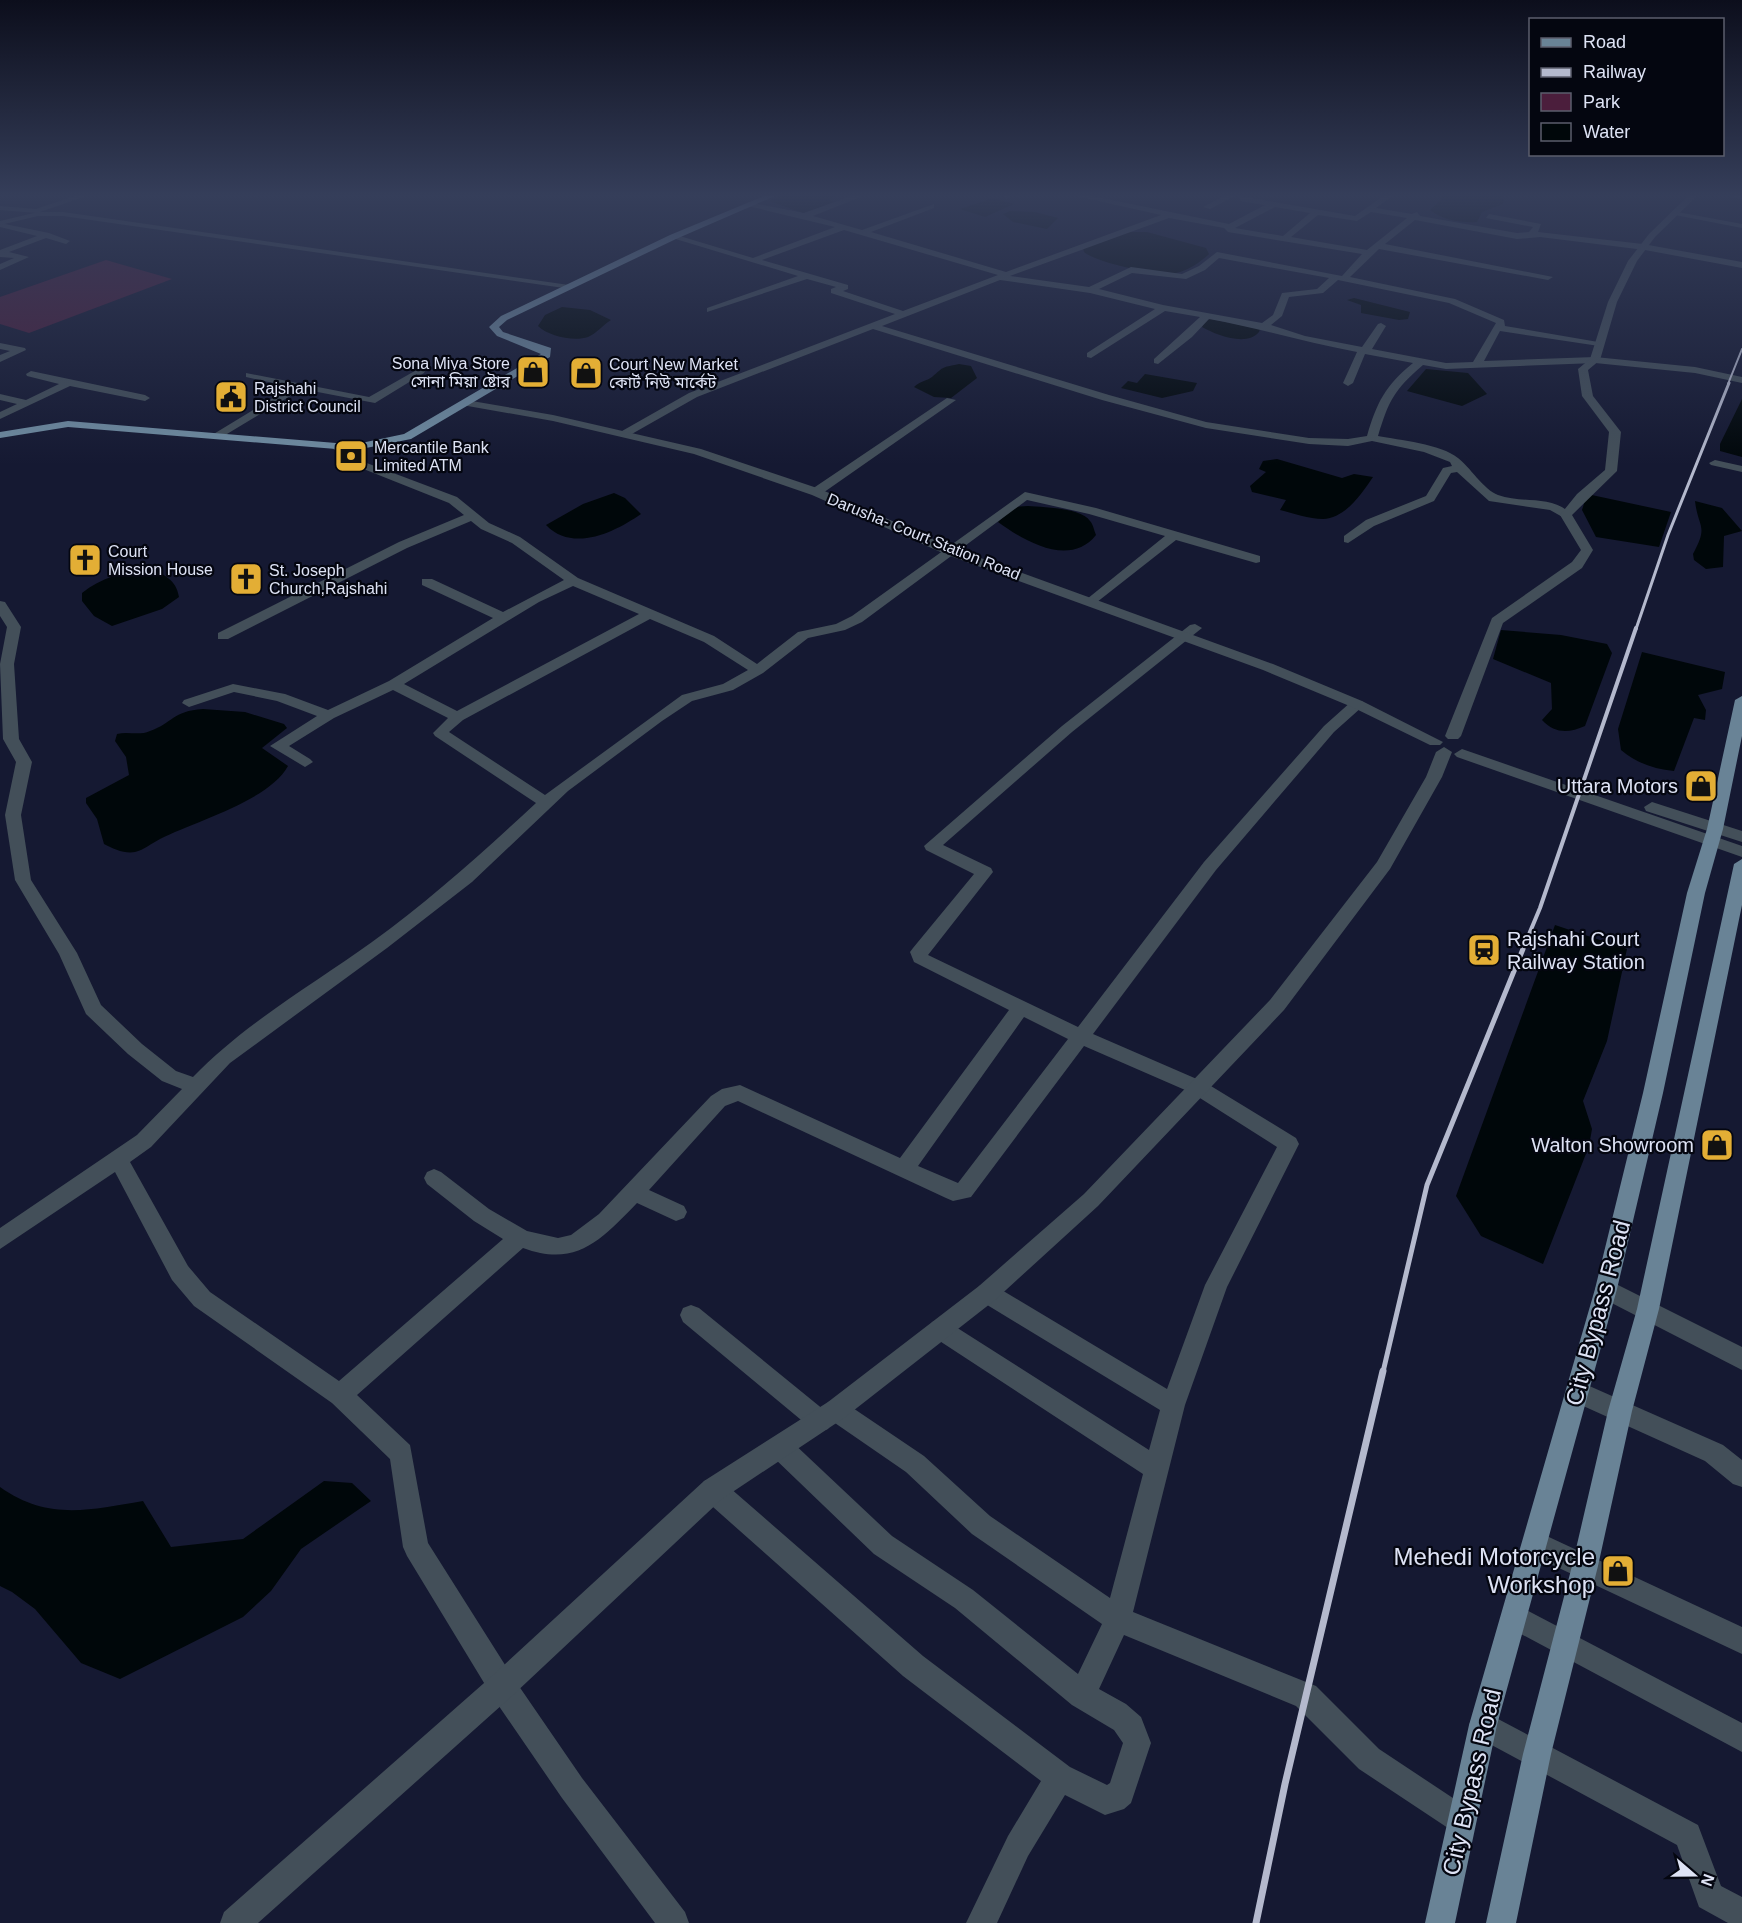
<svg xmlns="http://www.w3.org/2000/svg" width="1742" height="1923" font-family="Helvetica,'Noto Sans Bengali',sans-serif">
  <rect width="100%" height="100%" fill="#151932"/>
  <path fill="#4b1e3c" d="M 106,260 L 172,279 L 29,333 L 0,324 L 0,297 Z"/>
  <path fill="#00070a" d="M 781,196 L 838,196 L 829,199 L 834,203 L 803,213 L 769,201 Z
    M 1441,196 L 1501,196 L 1504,199 L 1503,204 L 1482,212 L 1477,222 C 1462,223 1442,220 1430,210 L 1441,200 Z
    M 993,198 L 1014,204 L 985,217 L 960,209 Z
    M 1010,211 L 1035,212 L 1058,218 L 1047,229 L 1013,222 L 1003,214 Z
    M 1128,232 L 1147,232 L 1206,248 L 1209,254 C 1201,262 1187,271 1176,273 C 1158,276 1097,263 1084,252 L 1083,248 Z
    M 1354,298 L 1410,312 L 1408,319 L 1399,320 L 1361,313 L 1361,305 L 1347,300 Z
    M 562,307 L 590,310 L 611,320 C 603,325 596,334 588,337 C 574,342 548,336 538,326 L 545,315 Z
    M 1211,319 L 1260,329 L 1259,332 C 1247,347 1216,335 1202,327 L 1206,320 Z
    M 959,364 L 971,366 L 977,378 L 951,398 L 934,397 L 914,387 C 920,381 927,381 932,377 C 945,366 940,368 959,364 Z
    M 1426,369 L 1468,373 L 1487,394 L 1462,406 L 1407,391 Z
    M 1145,374 L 1197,383 L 1193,391 L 1162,398 L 1121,388 L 1128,381 L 1137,383 Z
    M 1742,399 L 1742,457 L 1720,451 L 1720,444 Z
    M 1277,459 L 1342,478 L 1354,474 L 1373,477 C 1362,493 1346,518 1323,519 C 1309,519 1293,513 1280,510 L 1286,500 L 1252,492 L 1250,486 L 1266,472 L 1259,469 L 1263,461 Z
    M 614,493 L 625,498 L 641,514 C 615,532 573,553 546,525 L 583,504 Z
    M 1587,494 L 1671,512 L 1659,547 L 1596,537 L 1582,510 Z
    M 1695,501 L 1722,508 L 1742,531 L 1724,536 L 1723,567 L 1706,569 L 1694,560 L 1693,554 C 1709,525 1698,528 1695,501 Z
    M 1028,506 C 1043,507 1082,508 1090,521 C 1093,524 1094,530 1096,535 C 1070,568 1024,541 998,522 L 1014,507 Z
    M 150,568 C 164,575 176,579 179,597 L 162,609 L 112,626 L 94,616 L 82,601 L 82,593 C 100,578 126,571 150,568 Z
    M 1501,630 L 1561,635 L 1607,644 L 1612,653 L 1585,726 C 1569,733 1555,734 1542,720 L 1552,709 L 1551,683 L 1493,659 Z
    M 1642,652 L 1725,672 L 1722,689 L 1698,695 L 1706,710 L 1705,720 L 1694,718 L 1674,771 C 1654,769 1636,763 1621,750 L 1618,729 Z
    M 203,709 L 245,712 L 284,724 L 287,728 L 262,748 L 288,766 C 269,801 195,821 160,839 C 152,843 144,850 135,852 C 125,854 113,849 104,844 L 97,819 L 86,803 L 86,798 L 129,775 L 126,757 L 115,741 L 117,734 C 128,731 139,736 150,731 C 173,723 172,711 203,709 Z
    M 1555,925 L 1627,949 L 1607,1041 L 1583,1101 L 1592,1129 L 1589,1146 L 1543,1264 L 1481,1236 L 1456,1196 Z
    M 324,1481 L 352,1483 L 371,1501 L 301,1549 L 271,1591 L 243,1617 L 120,1679 L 81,1663 L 35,1609 L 12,1592 L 0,1586 L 0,1487 C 48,1521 89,1510 143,1501 L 171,1547 L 243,1539 Z"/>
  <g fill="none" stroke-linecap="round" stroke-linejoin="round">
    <path fill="#434f59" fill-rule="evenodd" d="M 74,196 L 86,196 L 37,213 L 0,210 L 0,206 L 36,209 Z
      M 851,196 L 863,196 L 813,216 L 862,230 L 934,204 L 934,208 L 871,232 L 1006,272 L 1161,215 L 1076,196 L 1092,196 L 1229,224 L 1265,205 L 1240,201 L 1240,196 L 1355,216 L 1383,196 L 1392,196 L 1376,208 L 1412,214 L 1417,212 L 1420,216 L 1517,233 L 1529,232 L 1533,227 L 1486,218 L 1489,214 L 1541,224 L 1538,232 L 1643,244 L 1742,262 L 1742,268 L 1645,250 L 1540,237 L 1517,239 L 1415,220 L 1385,244 L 1553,277 L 1548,280 L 1379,249 L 1350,277 L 1455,299 L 1504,320 L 1505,326 L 1604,343 L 1599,346 L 1500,331 L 1484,361 L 1595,357 L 1695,367 L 1742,377 L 1742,383 L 1695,373 L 1595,363 L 1446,369 L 1423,365 C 1394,390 1389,400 1378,436 C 1399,440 1441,444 1458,458 C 1469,466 1484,490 1498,495 C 1522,504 1553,494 1572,515 L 1566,519 L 1550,510 L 1489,501 L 1457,472 L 1451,473 L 1434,501 L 1374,526 L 1348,543 L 1344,542 L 1344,536 L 1366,520 L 1426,496 L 1443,468 L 1452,466 L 1450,462 L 1424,452 L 1372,441 L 1348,446 L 1309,444 L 1206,428 L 1102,400 L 873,329 L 697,397 L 630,435 L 622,435 L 622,431 L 689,393 L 895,314 L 831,293 L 831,289 L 836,287 L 807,279 L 707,312 L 707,308 L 798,276 L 669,237 L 673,234 L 753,258 L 835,227 L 748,206 L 748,202 L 804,213 ZM 1275,207 L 1310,213 L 1283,236 L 1235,228 ZM 1371,212 L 1407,218 L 1367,250 L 1291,237 L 1318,215 L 1357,221 ZM 1169,218 L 1224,228 L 1228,232 L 1362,254 L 1342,276 L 1217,252 L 1199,266 L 1182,274 L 1131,267 L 1089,287 L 1010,276 ZM 844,230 L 998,275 L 903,311 L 843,291 L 848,289 L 848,285 L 762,260 ZM 1219,258 L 1329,278 L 1317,289 L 1282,293 L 1273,315 L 1262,323 L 1163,305 L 1099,289 L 1132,273 L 1186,279 L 1205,270 ZM 1000,280 L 1090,293 L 1155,309 L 1087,353 L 1087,357 L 1091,358 L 1165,311 L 1200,317 L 1154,359 L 1154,363 L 1158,364 L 1192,337 L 1209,319 C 1259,328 1307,343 1357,352 L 1343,383 L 1348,386 L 1353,383 L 1365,354 L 1413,363 C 1385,386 1377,402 1367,436 L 1348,439 L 1309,438 L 1206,422 L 1109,395 L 882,326 ZM 1338,280 L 1449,303 L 1496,323 L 1473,362 L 1446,363 L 1372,349 L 1386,326 L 1381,323 L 1378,324 L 1362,347 L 1305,336 L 1271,325 L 1282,316 L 1289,297 L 1323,293 Z
      M 1003,196 L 1011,196 L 1006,199 Z
      M 1224,196 L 1235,196 L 1210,209 L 1203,207 Z
      M 1732,196 L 1742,196 L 1742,199 L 1733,198 Z
      M 1672,211 L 1742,224 L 1742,228 L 1675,215 Z
      M 0,223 L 49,233 L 70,241 L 66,244 L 46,238 L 9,252 L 29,257 L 0,270 L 0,264 L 14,258 L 0,257 L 0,250 L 37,236 L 0,227 Z
      M 0,343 L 25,348 L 26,350 L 0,362 L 0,355 L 10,351 L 0,349 Z
      M 420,368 L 425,371 L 424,373 L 375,403 L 302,389 L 222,437 L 212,435 L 291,387 L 246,377 L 246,373 L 369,397 Z
      M 31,371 L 145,395 L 150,398 L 145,401 L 70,386 L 0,419 L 0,412 L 17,404 L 0,400 L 0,394 L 26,400 L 59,384 L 27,376 L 26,374 Z
      M 947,398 L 956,400 L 820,495 L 812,495 L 812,489 Z
      M 336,443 L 364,462 L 457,497 L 489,523 L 520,537 L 578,578 L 714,636 L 757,664 L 798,632 L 836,624 L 852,616 L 1025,492 L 1096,508 L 1260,556 L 1260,562 L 1256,563 L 1176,540 L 1092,606 L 1085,602 L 1087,599 L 1165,536 L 1089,514 L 1027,500 L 862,622 L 845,630 L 808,638 L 763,673 L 733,690 L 692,701 L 662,721 L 568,791 L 472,882 L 387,948 L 230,1063 L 151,1147 L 130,1162 L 188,1266 L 210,1292 L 339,1381 L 503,1239 L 474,1221 L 427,1184 L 424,1178 L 427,1172 L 434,1169 L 441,1172 L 489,1209 L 527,1231 L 558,1238 L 571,1235 L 599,1214 L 711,1096 L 722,1089 L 740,1085 L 900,1158 L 1009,1010 L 914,962 L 910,952 L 913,948 L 974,874 L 926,850 L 924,846 L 1062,726 L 1190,625 L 1195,624 L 1202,628 L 1072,732 L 943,845 L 991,868 L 993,872 L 928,955 L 1078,1027 L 1204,862 L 1324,726 L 1352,701 L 1362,701 L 1364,704 L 1362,707 L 1334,732 L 1216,870 L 1093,1034 L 1206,1083 L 1296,1138 L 1299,1144 L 1227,1287 L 1185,1405 L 1133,1612 L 1316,1686 L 1379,1749 L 1471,1810 L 1476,1820 L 1471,1830 L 1461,1835 L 1451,1830 L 1359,1769 L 1296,1706 L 1124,1635 L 1099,1689 L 1126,1704 L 1141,1717 L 1151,1743 L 1131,1803 L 1124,1809 L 1105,1815 L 1065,1795 L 1028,1856 L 997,1923 L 966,1923 L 1008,1836 L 1041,1781 L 903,1676 L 704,1499 L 701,1490 L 704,1481 L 713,1478 L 722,1481 L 923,1656 L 1070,1767 L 1107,1785 L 1110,1783 L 1123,1743 L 1114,1730 L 1072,1705 L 955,1608 L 874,1554 L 772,1456 L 769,1448 L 772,1440 L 781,1436 L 790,1440 L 892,1536 L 973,1590 L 1078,1674 L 1102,1624 L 972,1534 L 906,1472 L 832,1421 L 828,1429 L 820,1432 L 812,1429 L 683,1322 L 680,1315 L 683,1308 L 691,1305 L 699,1308 L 824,1410 L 828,1402 L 836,1399 L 844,1402 L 924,1456 L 990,1516 L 1110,1598 L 1143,1474 L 932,1336 L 929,1329 L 932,1322 L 940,1319 L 948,1322 L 1149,1450 L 1160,1410 L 979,1300 L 976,1293 L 979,1286 L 987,1283 L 995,1286 L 1167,1389 L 1205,1285 L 1277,1147 L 1192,1093 L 1084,1046 L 971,1197 L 953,1201 L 946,1198 L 738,1101 L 725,1106 L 649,1190 L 684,1206 L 687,1212 L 684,1218 L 676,1221 L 637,1203 C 602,1239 577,1268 523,1248 L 357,1395 L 410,1445 L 428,1543 L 512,1676 L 582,1778 L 685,1912 L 689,1923 L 655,1923 L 562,1798 L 492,1696 L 407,1556 L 403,1547 L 390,1459 L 332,1403 L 194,1306 L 172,1280 L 115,1172 L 0,1249 L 0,1228 L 137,1135 L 182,1089 L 162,1081 L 128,1054 L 86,1014 L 59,954 L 15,880 L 5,815 L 16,762 L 3,739 L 0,664 L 7,627 L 0,616 L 0,601 L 5,602 L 21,627 L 14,664 L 19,739 L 32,762 L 21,815 L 31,880 L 77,953 L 101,1005 L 142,1044 L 176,1071 L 193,1077 C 244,1024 312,985 372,942 C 430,900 483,852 536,803 L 435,736 L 433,733 L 448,718 L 393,690 L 334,718 L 289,746 L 310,759 L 313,762 L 305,767 L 270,746 L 317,716 L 277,701 L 234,692 L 189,707 L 182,703 L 184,700 L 233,684 L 285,694 L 328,710 L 389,681 L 493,618 L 422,585 L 422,579 L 432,579 L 503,612 L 564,580 L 512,543 L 481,529 L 471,521 L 407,548 L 228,639 L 218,639 L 218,633 L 399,542 L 464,515 L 449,503 L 356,466 L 332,448 L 332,444 ZM 573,586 L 639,614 L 457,711 L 404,684 L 539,602 ZM 650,619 L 704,642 L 748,670 L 723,684 L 682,695 L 545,795 L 449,732 L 463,720 ZM 1024,1017 L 1068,1039 L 958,1183 L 918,1166 Z
      M 1715,460 L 1742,466 L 1742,472 L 1711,465 L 1709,463 Z
      M 1606,1279 L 1742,1347 L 1742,1370 L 1598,1296 L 1595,1289 L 1598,1282 Z
      M 1578,1381 L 1723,1445 L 1742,1460 L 1742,1487 L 1733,1484 L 1705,1461 L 1570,1400 L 1566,1392 L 1570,1384 Z
      M 1536,1531 L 1742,1627 L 1742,1654 L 1527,1553 L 1523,1544 L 1527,1535 Z
      M 1515,1604 L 1742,1723 L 1742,1752 L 1506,1626 L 1502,1617 L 1506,1608 Z
      M 1483,1711 L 1698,1825 L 1721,1886 L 1742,1897 L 1742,1923 L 1728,1923 L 1699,1907 L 1677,1845 L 1473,1735 L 1469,1725 L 1473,1715 Z"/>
    <path fill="#434f59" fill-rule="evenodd" d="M 1688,196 L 1697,196 L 1655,237 L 1637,261 L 1617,302 L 1600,360 L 1588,370 L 1593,396 L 1621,432 L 1617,471 L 1572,515 L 1593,550 L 1582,568 L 1503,623 L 1461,736 L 1458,739 L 1448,739 L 1445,736 L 1492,618 L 1572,562 L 1581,550 L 1560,515 L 1577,494 L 1605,470 L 1609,432 L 1582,396 L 1578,369 L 1590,359 L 1608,302 L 1628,261 L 1649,234 Z
      M 38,212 L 63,212 L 576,286 L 571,289 L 63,216 L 38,216 L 0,225 L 0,221 Z
      M 466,400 L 553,415 L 701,449 L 820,489 L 953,548 L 1273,664 L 1362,701 L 1443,742 L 1440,745 L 1430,745 L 1352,707 L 1263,670 L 945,554 L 812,495 L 694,454 L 553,421 L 462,405 L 461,403 Z
      M 1444,747 L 1452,752 L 1442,777 L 1390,869 L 1284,1010 L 1098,1206 L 995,1300 L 844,1418 L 722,1499 L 512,1696 L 258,1923 L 220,1923 L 224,1912 L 492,1676 L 704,1481 L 828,1402 L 979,1286 L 1084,1194 L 1270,1000 L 1377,862 L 1426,777 L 1436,752 Z
      M 1462,749 L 1742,846 L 1742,857 L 1457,757 L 1454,754 Z
      M 1652,802 L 1742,831 L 1742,842 L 1646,811 L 1644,807 Z"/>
    <path fill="#698396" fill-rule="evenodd" d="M 1742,696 L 1742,736 L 1723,829 L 1705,893 L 1663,1093 L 1617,1289 L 1497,1725 L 1455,1923 L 1425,1923 L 1469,1725 L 1595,1289 L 1643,1093 L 1687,893 L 1707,829 L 1735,700 Z
      M 1742,859 L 1742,905 L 1659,1309 L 1632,1411 L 1598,1566 L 1551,1754 L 1516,1923 L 1486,1923 L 1523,1754 L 1572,1566 L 1608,1411 L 1637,1309 L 1734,864 Z"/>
    <path fill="#708da2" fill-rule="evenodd" d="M 764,196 L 775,196 L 676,239 L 507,320 L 499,327 L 503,332 L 551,348 L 550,357 L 411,439 L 366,448 L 336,449 L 68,427 L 0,438 L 0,432 L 68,421 L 336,443 L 366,442 L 404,434 L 541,354 L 497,336 L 489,327 L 501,316 L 670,235 Z"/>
    <path stroke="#b4b9cd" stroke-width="2" d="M 1728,384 L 1742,349"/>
    <path stroke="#b4b9cd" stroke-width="3" d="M 1636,629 L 1668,535 L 1729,383"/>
    <path stroke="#b4b9cd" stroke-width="4" d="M 1522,951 L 1540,908 L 1636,628"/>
    <path stroke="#b4b9cd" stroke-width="5" d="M 1383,1372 L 1427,1185 L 1523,949"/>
    <path stroke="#b4b9cd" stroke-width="7" d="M 1256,1923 L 1285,1784 L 1383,1371"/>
  </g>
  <linearGradient id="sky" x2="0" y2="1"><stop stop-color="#0c0e1c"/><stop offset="0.42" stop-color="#353e5a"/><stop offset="1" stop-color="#353e5a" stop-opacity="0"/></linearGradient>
  <rect width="1742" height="465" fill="url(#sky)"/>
  <defs>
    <g id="shop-square" transform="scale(1.725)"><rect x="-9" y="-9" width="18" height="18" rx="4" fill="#e3ae35" stroke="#040610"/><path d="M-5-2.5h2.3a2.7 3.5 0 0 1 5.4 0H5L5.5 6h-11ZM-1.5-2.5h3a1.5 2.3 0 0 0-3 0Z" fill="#111"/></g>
    <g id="civic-square" transform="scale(1.725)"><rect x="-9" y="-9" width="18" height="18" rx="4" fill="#e3ae35" stroke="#040610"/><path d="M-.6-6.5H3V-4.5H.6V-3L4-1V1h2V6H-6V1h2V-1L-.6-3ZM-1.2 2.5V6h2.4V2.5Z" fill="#111"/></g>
    <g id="bank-square" transform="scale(1.725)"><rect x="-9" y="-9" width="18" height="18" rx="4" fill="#e3ae35" stroke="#040610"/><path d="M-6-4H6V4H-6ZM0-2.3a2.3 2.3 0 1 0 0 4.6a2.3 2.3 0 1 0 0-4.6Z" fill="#111"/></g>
    <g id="church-square" transform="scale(1.725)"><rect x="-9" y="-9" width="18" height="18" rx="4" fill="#e3ae35" stroke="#040610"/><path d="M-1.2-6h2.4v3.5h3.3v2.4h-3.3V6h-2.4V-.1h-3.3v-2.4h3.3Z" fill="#111"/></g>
    <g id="station-square" transform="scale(1.725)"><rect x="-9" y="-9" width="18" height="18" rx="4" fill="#e3ae35" stroke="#040610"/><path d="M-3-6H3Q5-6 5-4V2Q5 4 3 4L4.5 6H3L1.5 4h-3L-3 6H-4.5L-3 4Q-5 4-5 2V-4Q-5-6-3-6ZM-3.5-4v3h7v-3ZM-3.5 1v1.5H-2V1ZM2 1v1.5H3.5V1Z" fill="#111"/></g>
  </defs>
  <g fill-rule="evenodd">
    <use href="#shop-square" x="533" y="372"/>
    <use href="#shop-square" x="586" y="373"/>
    <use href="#civic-square" x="231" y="397"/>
    <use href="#bank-square" x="351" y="456"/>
    <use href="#church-square" x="85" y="560"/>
    <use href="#church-square" x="246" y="579"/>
    <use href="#shop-square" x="1701" y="786"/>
    <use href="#station-square" x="1484" y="950"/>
    <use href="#shop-square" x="1717" y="1145"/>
    <use href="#shop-square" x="1618" y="1571"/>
  </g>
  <g text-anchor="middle" stroke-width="4.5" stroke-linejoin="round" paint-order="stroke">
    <g font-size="16" fill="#dee3f5" stroke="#040610" text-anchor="start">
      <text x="510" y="369" text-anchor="end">Sona Miya Store<tspan x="510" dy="18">সোনা মিয়া ষ্টোর</tspan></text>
      <text x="609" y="370">Court New Market<tspan x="609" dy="18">কোর্ট নিউ মার্কেট</tspan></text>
      <text x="254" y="394">Rajshahi<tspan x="254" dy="18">District Council</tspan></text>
      <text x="374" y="453">Mercantile Bank<tspan x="374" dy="18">Limited ATM</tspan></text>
      <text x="108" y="557">Court<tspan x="108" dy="18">Mission House</tspan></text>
      <text x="269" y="576">St. Joseph<tspan x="269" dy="18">Church,Rajshahi</tspan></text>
    </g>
    <g font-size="16" fill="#dee3f5" stroke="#040610">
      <text transform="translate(924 536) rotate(22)" y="6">Darusha- Court Station Road</text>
    </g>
    <g font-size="20" fill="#dee3f5" stroke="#040610" text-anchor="end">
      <text x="1678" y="793">Uttara Motors</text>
      <text x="1507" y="946" text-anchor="start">Rajshahi Court<tspan x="1507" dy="23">Railway Station</tspan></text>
      <text x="1694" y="1152">Walton Showroom</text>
    </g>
    <g font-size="24" fill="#dee3f5" stroke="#040610">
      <text transform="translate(1598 1313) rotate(-75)" y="8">City Bypass Road</text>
      <text transform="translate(1472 1782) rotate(-77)" y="8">City Bypass Road</text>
    </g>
    <g font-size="24" fill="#dee3f5" stroke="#040610" text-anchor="end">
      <text x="1595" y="1565">Mehedi Motorcycle<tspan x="1595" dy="28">Workshop</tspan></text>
    </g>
  </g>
  <rect x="1529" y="18" width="195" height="138" fill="#040610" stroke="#5b5e6c" stroke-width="1.5"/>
  <rect x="1541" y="38" width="30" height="9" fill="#698396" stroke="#5b5e6c" stroke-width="1.5"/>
  <text x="1583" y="48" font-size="18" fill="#dee3f5">Road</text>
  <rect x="1541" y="68" width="30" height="9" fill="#b4b9cd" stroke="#5b5e6c" stroke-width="1.5"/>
  <text x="1583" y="78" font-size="18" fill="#dee3f5">Railway</text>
  <rect x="1541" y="93" width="30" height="18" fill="#4b1e3c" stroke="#5b5e6c" stroke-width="1.5"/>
  <text x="1583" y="108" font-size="18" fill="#dee3f5">Park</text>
  <rect x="1541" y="123" width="30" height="18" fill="#00070a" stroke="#5b5e6c" stroke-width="1.5"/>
  <text x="1583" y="138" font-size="18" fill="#dee3f5">Water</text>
  <g transform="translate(1694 1875) rotate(110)" stroke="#040610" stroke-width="4.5" paint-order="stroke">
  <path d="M0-4.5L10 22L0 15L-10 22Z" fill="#dee3f5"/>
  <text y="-9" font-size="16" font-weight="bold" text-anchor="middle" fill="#dee3f5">N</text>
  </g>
</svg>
